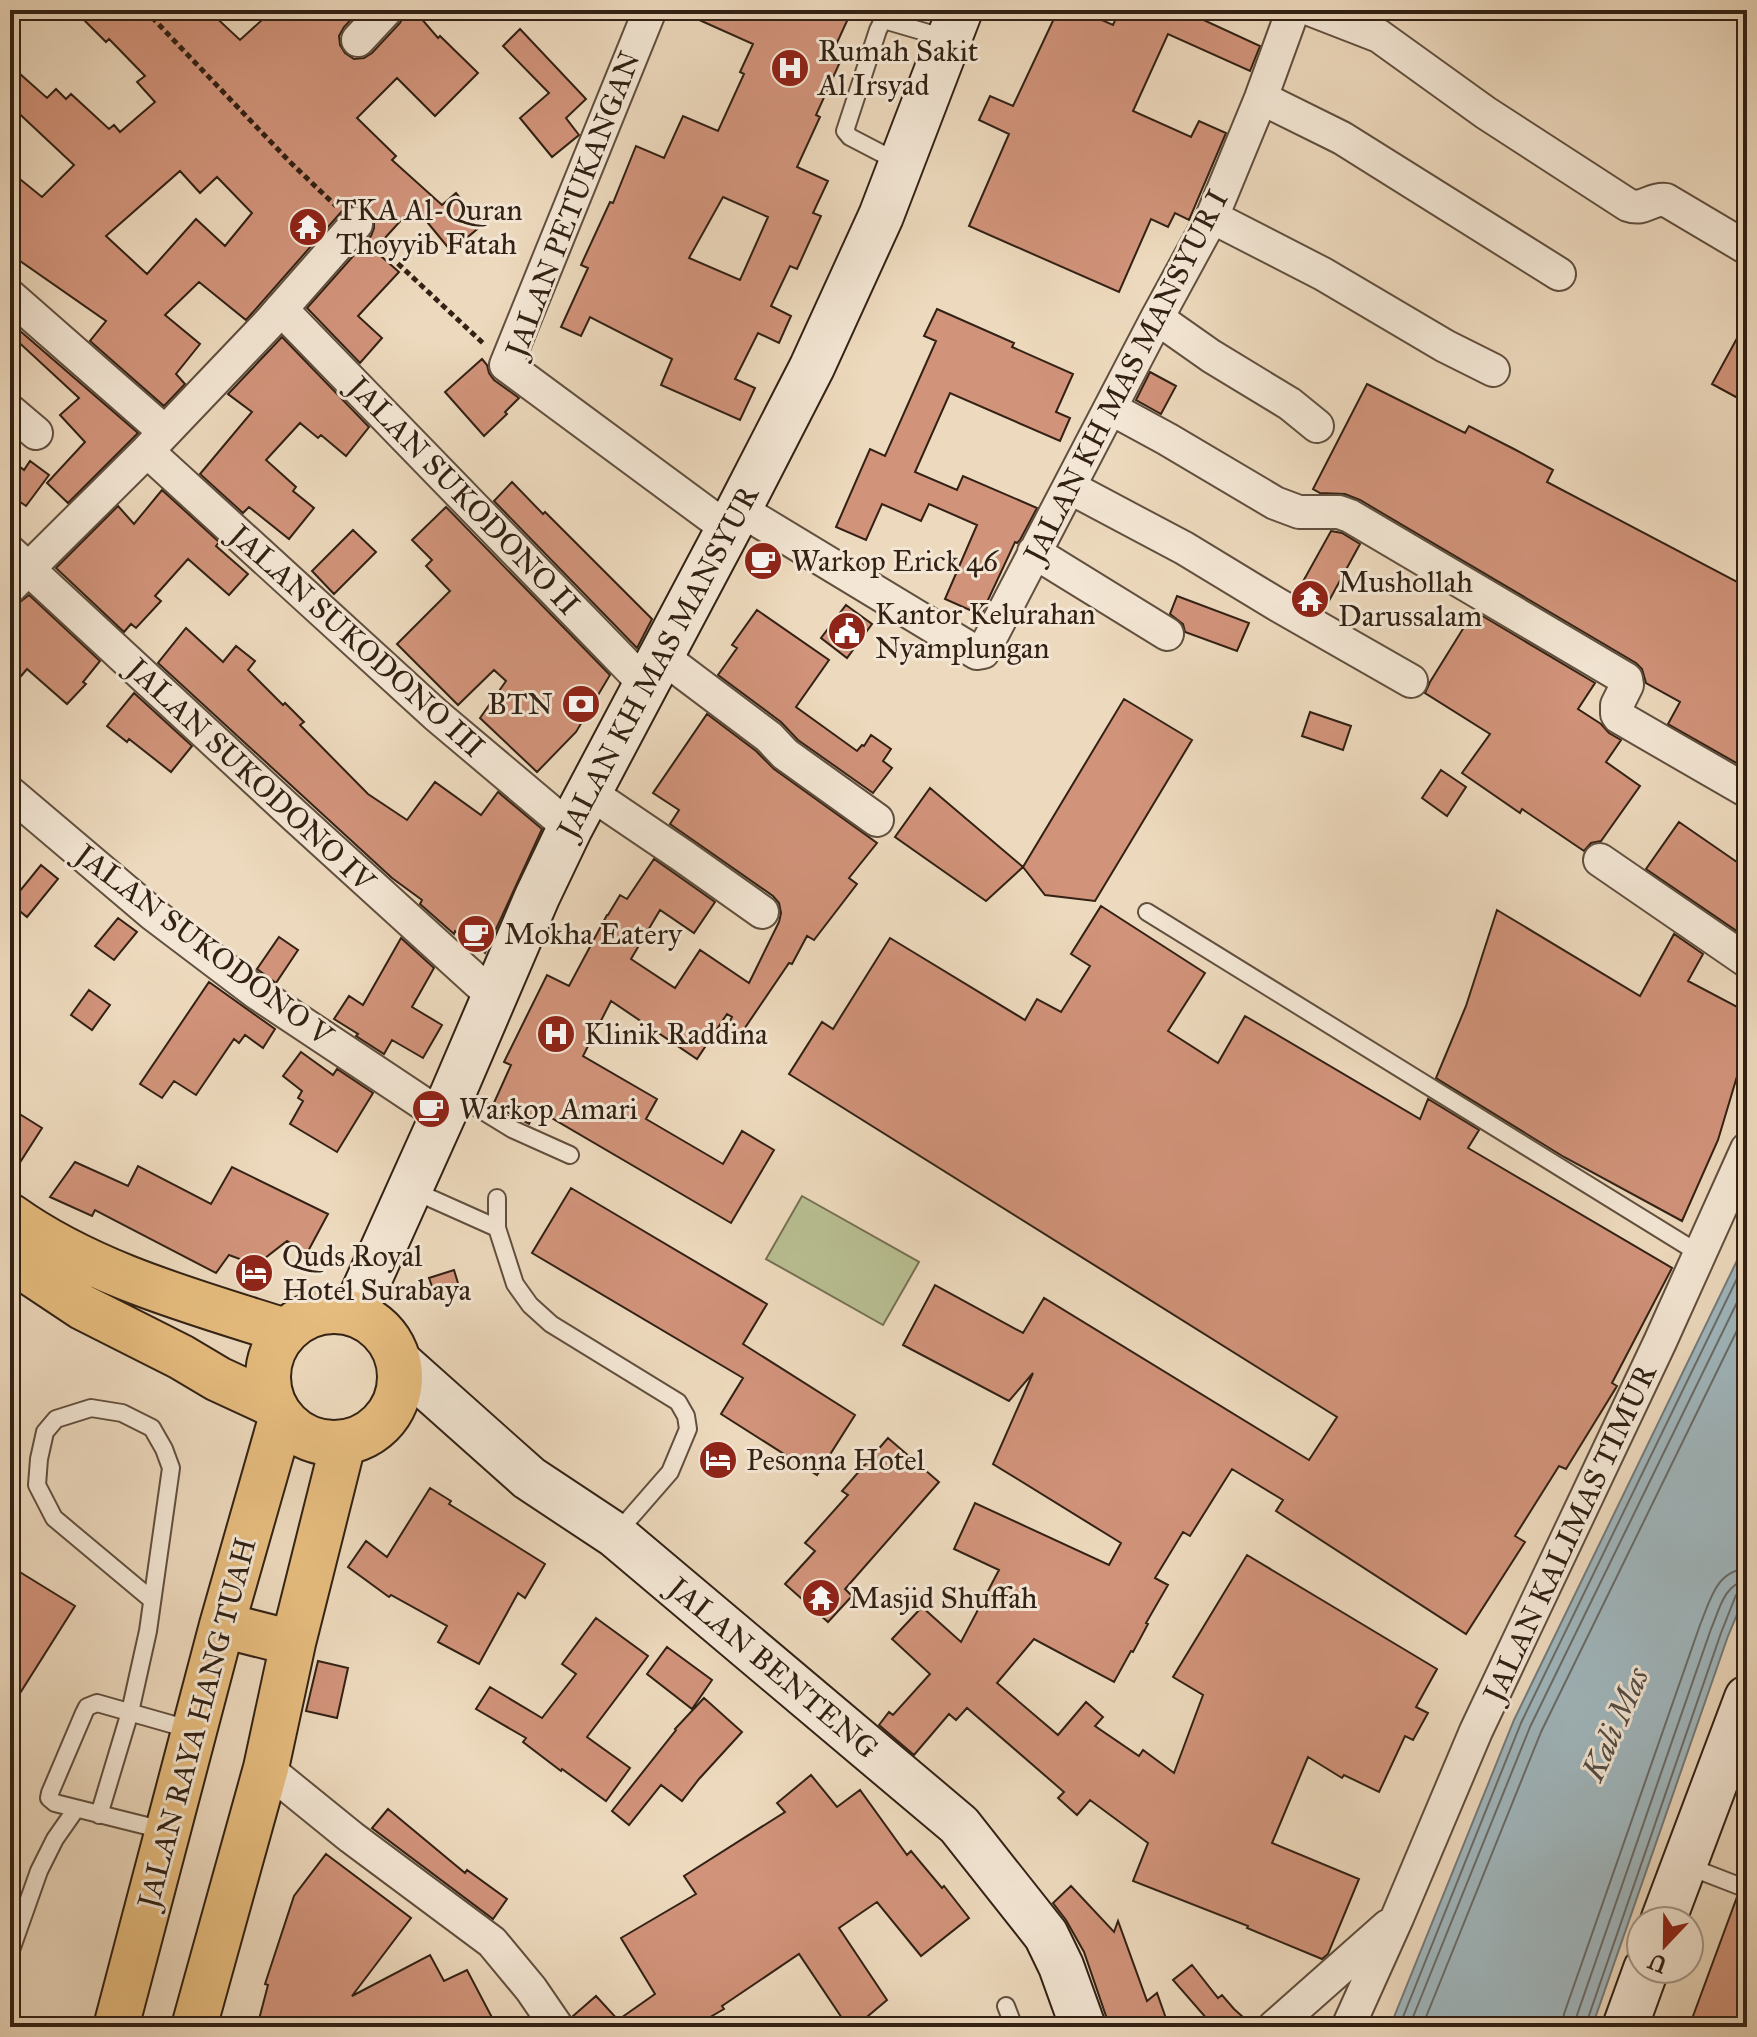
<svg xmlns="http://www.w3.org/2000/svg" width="1757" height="2037" font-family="'IM FELL Great Primer',serif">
  <rect width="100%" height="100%" fill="#edd9bd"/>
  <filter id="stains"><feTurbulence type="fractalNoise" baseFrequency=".0025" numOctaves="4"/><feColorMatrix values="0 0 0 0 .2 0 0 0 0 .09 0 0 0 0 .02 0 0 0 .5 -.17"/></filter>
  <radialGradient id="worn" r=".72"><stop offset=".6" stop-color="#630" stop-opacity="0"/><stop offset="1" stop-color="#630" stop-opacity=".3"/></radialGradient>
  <path fill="#b8bf92" stroke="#757053" stroke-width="2" d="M 802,1196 L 919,1262 L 883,1325 L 766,1259 Z"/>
  <path fill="#a0b7be" stroke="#747b7a" stroke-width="2" d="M 1747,1240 L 1747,1591 L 1728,1636 L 1592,2027 L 1390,2027 L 1514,1720 Z"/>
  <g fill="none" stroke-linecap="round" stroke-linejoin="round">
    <path stroke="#696c69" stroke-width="2" d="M 1399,2027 L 1521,1723 L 1747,1258
      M 1409,2027 L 1530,1727 L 1747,1282
      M 1422,2027 L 1541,1732 L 1747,1310
      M 1563,2027 L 1564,2014 L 1700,1625 C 1710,1601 1716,1570 1747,1569
      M 1575,2027 L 1576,2018 L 1711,1629 C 1719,1611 1724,1583 1747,1581
      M 1585,2027 L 1721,1633 L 1736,1595 L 1741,1591 L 1747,1591"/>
  </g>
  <path fill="#d1937a" stroke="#322114" stroke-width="2" fill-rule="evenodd" d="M 74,10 L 208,10 L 240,40 L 273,10 L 360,10 L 344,27 L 339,36 L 340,45 L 345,53 L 354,59 L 364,58 L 372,53 L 400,23 L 404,15 L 404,10 L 414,10 L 438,38 L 440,36 L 478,73 L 435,116 L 397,78 L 357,118 L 396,156 L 392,160 L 442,205 L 456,193 L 482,225 L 451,251 L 414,206 L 374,250 L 399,272 L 358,316 L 382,338 L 360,363 L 307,308 L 371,236 L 374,228 L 374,219 L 368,209 L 360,206 L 351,206 L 342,211 L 246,320 L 199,282 L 165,315 L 200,344 L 176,374 L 185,384 L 164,406 L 90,341 L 106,321 L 10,254 L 10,171 L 42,197 L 74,165 L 10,105 L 10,85 L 20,74 L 47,98 L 56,89 L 66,99 L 71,94 L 109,129 L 114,125 L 120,132 L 155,102 L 137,82 L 145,76 L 109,39 L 106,42 ZM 180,171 L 200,193 L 217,177 L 252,213 L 225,246 L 196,219 L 147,274 L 106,236 Z
    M 677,10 L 852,10 L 830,58 L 840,62 L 816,115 L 820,117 L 797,167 L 828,181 L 813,213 L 821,216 L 797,269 L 790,266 L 771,306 L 791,316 L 779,343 L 758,333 L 735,379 L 755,388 L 740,420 L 661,385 L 672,359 L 590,317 L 581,336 L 561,327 L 588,268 L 581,265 L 610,202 L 613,203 L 636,146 L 664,158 L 683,116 L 718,131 L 744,74 L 740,72 L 753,44 ZM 723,197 L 768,217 L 740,280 L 689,258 Z
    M 1058,10 L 1079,10 L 1113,25 L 1119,12 L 1115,10 L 1182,10 L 1260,46 L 1250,71 L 1168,34 L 1133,111 L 1191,137 L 1199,121 L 1226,133 L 1189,220 L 1175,213 L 1168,227 L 1151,219 L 1119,292 L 969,226 L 1009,134 L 979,120 L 990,96 L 1013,106 Z
    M 520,29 L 586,99 L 566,118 L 579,135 L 552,157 L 520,118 L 549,93 L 503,46 Z
    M 937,309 L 1014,343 L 1012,347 L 1073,374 L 1056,412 L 1070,418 L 1060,441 L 950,393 L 915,472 L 957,490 L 963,476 L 1037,508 L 1020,540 L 1017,543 L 1015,542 L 981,615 L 945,599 L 977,525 L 929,504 L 921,521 L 882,504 L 866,540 L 836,527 L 870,449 L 885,456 L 936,341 L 924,336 Z
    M 1747,320 L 1747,403 L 1712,384 Z
    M 19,330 L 138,433 L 68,503 L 47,483 L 85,442 L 60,415 L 79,398 L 13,337 Z
    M 282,337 L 369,427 L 346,456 L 321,435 L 318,438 L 300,423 L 266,460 L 296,487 L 293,491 L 314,508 L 289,539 L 249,507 L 243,513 L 200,474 L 252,412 L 228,394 Z
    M 482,359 L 487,365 L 489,373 L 494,380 L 519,398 L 505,412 L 507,414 L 484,436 L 445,392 Z
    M 1150,372 L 1176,386 L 1161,414 L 1136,400 Z
    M 1367,384 L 1465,433 L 1469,426 L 1514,449 L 1553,470 L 1547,482 L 1747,587 L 1747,769 L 1668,724 L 1680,702 L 1646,683 L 1642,669 L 1636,663 L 1360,500 L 1345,494 L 1320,493 L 1313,489 Z
    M 10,459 L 24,470 L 30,461 L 49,475 L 26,506 L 10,495 Z
    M 512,482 L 543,514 L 545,512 L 652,619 L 637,648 L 494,501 Z
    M 162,490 L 219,542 L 216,546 L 248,574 L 229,595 L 188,559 L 155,596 L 161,601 L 136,628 L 131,624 L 124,632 L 56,568 L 118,506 L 134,524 Z
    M 446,507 L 610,675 L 576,732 L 537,772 L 480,718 L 506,681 L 494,670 L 458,705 L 397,644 L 450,591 L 426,566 L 432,560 L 412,540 Z
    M 353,530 L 376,552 L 334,594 L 312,571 Z
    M 1331,531 L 1342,533 L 1360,544 L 1324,610 L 1296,594 Z
    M 29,595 L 100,661 L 83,682 L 86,684 L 67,704 L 27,669 L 10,689 L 10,605 L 16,605 Z
    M 1177,596 L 1249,623 L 1237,651 L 1185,632 L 1183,624 L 1170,614 Z
    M 846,605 L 872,624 L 847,658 L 821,638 Z
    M 757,610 L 829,660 L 796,707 L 857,751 L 862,745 L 864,746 L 871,735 L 891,749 L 883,761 L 892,768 L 873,793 L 798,740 L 781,722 L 718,675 L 737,648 L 732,645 Z
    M 1474,611 L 1595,683 L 1578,709 L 1601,724 L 1609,733 L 1621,740 L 1606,762 L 1640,786 L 1601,841 L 1591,843 L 1584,851 L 1522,809 L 1520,813 L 1462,773 L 1490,734 L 1425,693 L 1430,682 Z
    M 186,628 L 223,662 L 236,646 L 255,661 L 248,670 L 283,705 L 285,703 L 304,722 L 300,725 L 368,794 L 407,820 L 435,782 L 481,815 L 498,792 L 542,829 L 485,953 L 455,931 L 454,934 L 420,904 L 422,900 L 392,878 L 158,663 Z
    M 134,693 L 192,746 L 171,772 L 129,739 L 127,742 L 107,726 Z
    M 1124,699 L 1192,740 L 1095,901 L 1045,895 L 1023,867 Z
    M 1310,712 L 1351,726 L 1343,750 L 1302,736 Z
    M 707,714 L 756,751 L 774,769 L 877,843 L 849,878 L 857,884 L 814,940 L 807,936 L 792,964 L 789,963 L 736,1041 L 724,1033 L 732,1017 L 727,1014 L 697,1059 L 611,1001 L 583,1056 L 657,1099 L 646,1119 L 723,1164 L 742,1131 L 774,1150 L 731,1223 L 536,1109 L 529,1124 L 493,1105 L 511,1065 L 504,1062 L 547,975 L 569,986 L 607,915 L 608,915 L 620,895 L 627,899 L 654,859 L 715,902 L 694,933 L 660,910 L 631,959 L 675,988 L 700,950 L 749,983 L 779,922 L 781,913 L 779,903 L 773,896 L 670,824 L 679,810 L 653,793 Z
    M 1441,770 L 1466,787 L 1447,816 L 1422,798 Z
    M 930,788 L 1023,867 L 986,901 L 895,837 Z
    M 1679,822 L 1747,869 L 1747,938 L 1646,869 Z
    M 41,865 L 58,879 L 27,917 L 10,903 Z
    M 1101,906 L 1205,973 L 1168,1031 L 1218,1063 L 1245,1016 L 1420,1119 L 1428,1099 L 1479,1130 L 1468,1148 L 1672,1268 L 1612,1383 L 1617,1386 L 1566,1469 L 1559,1466 L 1515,1536 L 1525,1542 L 1466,1634 L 1276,1511 L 1283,1500 L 1232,1469 L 1190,1536 L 1183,1532 L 1155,1578 L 1168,1585 L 1146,1623 L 1148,1624 L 1133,1652 L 1131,1651 L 1114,1682 L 1034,1639 L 997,1683 L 1058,1735 L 1086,1702 L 1103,1717 L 1095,1726 L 1139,1756 L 1143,1750 L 1174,1773 L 1203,1695 L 1173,1677 L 1247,1555 L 1437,1669 L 1416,1707 L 1428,1713 L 1413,1740 L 1405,1736 L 1379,1792 L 1344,1775 L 1342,1778 L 1308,1757 L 1272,1843 L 1359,1879 L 1328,1954 L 1322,1959 L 1247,1928 L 1248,1926 L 1133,1881 L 1148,1843 L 1090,1800 L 1077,1815 L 1058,1798 L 1064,1792 L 967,1708 L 956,1720 L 949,1714 L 914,1755 L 879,1725 L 889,1712 L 893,1715 L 930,1674 L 892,1639 L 922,1607 L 961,1642 L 999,1570 L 954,1549 L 975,1503 L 1109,1565 L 1121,1543 L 993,1464 L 1033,1373 L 1009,1401 L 903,1345 L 935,1285 L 1023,1333 L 1044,1298 L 1309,1460 L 1337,1417 L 789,1074 L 822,1022 L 833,1029 L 890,938 L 1025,1020 L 1037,999 L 1061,1012 L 1090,966 L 1071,954 Z
    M 1497,910 L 1640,996 L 1674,934 L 1703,954 L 1688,981 L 1747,1012 L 1747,1043 L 1718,1140 L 1682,1221 L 1564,1157 L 1436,1078 L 1466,1006 Z
    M 118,918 L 137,932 L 114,960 L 95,946 Z
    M 279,937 L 298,950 L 276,983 L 257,969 Z
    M 401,938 L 434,968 L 412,1007 L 442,1025 L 423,1058 L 392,1040 L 384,1054 L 356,1036 L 358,1034 L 334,1019 L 349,996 L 363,1005 Z
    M 209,982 L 275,1029 L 263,1048 L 245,1035 L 239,1043 L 234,1039 L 196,1095 L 174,1081 L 162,1098 L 140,1084 Z
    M 89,990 L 110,1005 L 92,1030 L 71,1015 Z
    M 301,1052 L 333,1075 L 337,1069 L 373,1093 L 337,1152 L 290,1124 L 303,1101 L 298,1098 L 302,1091 L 283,1076 Z
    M 10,1108 L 42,1128 L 10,1178 Z
    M 75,1162 L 128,1186 L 138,1166 L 211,1204 L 232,1167 L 328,1214 L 307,1253 L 287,1241 L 256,1265 L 229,1255 L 216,1273 L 95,1210 L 92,1216 L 50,1197 Z
    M 571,1188 L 767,1304 L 743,1344 L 855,1415 L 817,1475 L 721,1414 L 743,1378 L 532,1253 Z
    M 454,1270 L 461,1293 L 437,1301 L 429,1278 Z
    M 888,1438 L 939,1482 L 845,1589 L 852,1596 L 828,1622 L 785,1584 L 815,1551 L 805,1543 L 848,1495 L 842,1491 Z
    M 430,1488 L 451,1501 L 449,1504 L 545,1564 L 525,1598 L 518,1593 L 479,1664 L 438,1642 L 447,1626 L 391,1595 L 389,1597 L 348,1567 L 366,1541 L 387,1557 Z
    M 10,1566 L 75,1606 L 10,1709 Z
    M 596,1618 L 648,1656 L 587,1737 L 630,1768 L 606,1801 L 562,1769 L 561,1771 L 523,1742 L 526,1738 L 476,1709 L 490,1687 L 542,1718 L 576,1674 L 562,1664 Z
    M 667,1647 L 712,1680 L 692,1709 L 647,1674 Z
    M 318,1661 L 348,1668 L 337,1718 L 306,1711 Z
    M 704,1698 L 742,1732 L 699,1779 L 682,1801 L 661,1785 L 629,1825 L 612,1811 L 676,1730 L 675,1729 Z
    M 811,1775 L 837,1807 L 860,1790 L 907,1855 L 911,1851 L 942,1888 L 944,1886 L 969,1918 L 921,1956 L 877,1902 L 839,1928 L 887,2000 L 855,2027 L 848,2027 L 799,1954 L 722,2006 L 724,2009 L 693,2027 L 576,2027 L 573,2016 L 596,1996 L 618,2020 L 655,1994 L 621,1938 L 696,1894 L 684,1876 L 785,1812 L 777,1803 Z
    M 388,1809 L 465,1873 L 467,1870 L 507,1899 L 493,1919 L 372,1828 Z
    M 326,1854 L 411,1918 L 352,1996 L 430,1955 L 444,1981 L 467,1970 L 497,2027 L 398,2027 L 394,2019 L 379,2027 L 257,2027 L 268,1985 L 265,1984 L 294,1896 Z
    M 1071,1886 L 1114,1932 L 1118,1921 L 1147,2001 L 1157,1993 L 1169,2027 L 1107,2027 L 1107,2019 L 1084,1952 L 1066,1920 L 1053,1903 Z
    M 1737,1897 L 1747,1900 L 1747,2027 L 1689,2027 Z
    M 1192,1965 L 1218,1998 L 1222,1995 L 1234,2009 L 1254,2027 L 1214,2027 L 1173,1980 Z"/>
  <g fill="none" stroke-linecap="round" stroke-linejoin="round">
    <g stroke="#614f3e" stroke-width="20">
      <path id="lane" d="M 900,163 L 850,137 L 845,131 L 878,30 L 882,22 L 887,21 L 949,39
        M 1147,912 L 1700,1254
        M 455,1094 L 512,1129 L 570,1155
        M 412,1190 L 497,1228 L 515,1284 L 530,1305 L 551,1324 L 678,1402 L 686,1416 L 688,1429 L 670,1472 L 616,1534
        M 497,1198 L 497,1228
        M 99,1815 L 130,1712 L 148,1631 L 171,1468 L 164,1449 L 152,1428 L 122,1413 L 91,1408 L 56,1419 L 45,1432 L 39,1459 L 37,1485 L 54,1518 L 152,1600
        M 167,1831 L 55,1803 L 49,1798 L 50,1793 L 84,1713 L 87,1707 L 97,1703 L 192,1730
        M 1685,1865 L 1747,1889
        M 10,1953 L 39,1871 L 55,1839 L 76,1809
        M 1006,2006 L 1014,2027"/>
    </g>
    <g stroke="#614f3e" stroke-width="36">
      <path id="street" d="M 650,10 L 506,365 L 728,529
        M 1312,10 L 1379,36 L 1486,113 L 1628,205 C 1645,211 1650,198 1666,200 L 1747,248
        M 358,40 L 386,10
        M 1261,98 L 1342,138 L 1559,274
        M 1212,217 L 1323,274 L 1445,346 L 1493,370
        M 10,296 L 165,432
        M 281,309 L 645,684
        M 1157,318 L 1211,356 L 1290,404 L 1317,426
        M 1110,408 L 1167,439 L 1275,503 L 1299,512 L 1339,512 L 1350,516 L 1626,679 L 1627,685 L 1617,705 L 1617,714 L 1619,717 L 1747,791
        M 10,411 L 36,433
        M 147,451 L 436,715 L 570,828
        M 1069,487 L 1184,548 L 1278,605 L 1411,681
        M 739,509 L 977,653 L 983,652 L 1157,318 L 1212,217 L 1261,98 L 1293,10
        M 10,552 L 294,815 L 494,997
        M 1034,552 L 1167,634
        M 10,587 L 147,451 L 268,324 L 356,224
        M 660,655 L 769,737 L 785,754 L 877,820
        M 10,793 L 154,915 L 257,993 L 442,1116
        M 590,793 L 683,856 L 762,912
        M 1600,860 L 1747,961
        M 266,1768 L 351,1837 L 492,1942 L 531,1989 L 557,2027
        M 1274,2027 L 1388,1926
        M 1348,2027 L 1397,1918 L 1476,1731 L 1660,1342 L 1747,1149"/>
    </g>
    <g stroke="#322114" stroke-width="48">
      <path id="secondary" d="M 354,1313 L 453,1093 L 537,897 L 570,828 L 739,509 L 812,367 L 881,216 L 960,10
        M 400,1363 L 529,1478 L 615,1535 L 959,1825 L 1046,1935 L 1061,1966 L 1083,2027
        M 1663,1921 L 1747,1698
        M 1625,2027 L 1646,1969"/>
    </g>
    <g stroke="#322114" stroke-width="48">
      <path id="highway" d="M 10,1216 C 91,1274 191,1301 285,1331
        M 10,1259 L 82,1307 L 181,1357 L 218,1379 L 272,1404
        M268 1377a66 66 0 1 1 132 0a66 66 0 1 1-132 0Z
        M 222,1625 L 293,1643
        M 116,2027 L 222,1625 L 281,1419
        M 194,2027 L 266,1768 L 293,1643 L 343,1444"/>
    </g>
    <path stroke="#322114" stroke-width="5" stroke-dasharray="6 4" stroke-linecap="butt" d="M 145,10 L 290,162 L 336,206
      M 376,243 L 485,345"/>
    <use href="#lane" stroke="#f3e6d4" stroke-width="16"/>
    <use href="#street" stroke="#f3e6d4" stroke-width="32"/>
    <use href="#secondary" stroke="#f3e6d4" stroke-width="44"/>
    <use href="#highway" stroke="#e6bc7e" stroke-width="44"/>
  </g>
  <defs>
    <g id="hospital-disc" transform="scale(2)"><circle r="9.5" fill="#8f2418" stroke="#f3e6d4"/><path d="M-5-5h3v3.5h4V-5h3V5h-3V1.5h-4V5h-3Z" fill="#fff"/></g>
    <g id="temple-disc" transform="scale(2)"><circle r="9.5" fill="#8f2418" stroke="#f3e6d4"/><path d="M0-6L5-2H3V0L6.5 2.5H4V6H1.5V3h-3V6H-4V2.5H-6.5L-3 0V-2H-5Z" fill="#fff"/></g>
    <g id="cafe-disc" transform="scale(2)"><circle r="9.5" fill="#8f2418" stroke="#f3e6d4"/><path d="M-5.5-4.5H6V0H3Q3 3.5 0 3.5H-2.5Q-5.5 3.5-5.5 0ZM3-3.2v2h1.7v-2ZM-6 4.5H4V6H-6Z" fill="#fff"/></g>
    <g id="civic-disc" transform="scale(2)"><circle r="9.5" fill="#8f2418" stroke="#f3e6d4"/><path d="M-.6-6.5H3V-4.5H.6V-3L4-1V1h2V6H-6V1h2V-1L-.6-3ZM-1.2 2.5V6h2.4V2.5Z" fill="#fff"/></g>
    <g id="bank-disc" transform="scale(2)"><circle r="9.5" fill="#8f2418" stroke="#f3e6d4"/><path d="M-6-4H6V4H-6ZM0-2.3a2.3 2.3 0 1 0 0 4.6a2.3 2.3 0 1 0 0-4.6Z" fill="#fff"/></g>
    <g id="hotel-disc" transform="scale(2)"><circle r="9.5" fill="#8f2418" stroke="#f3e6d4"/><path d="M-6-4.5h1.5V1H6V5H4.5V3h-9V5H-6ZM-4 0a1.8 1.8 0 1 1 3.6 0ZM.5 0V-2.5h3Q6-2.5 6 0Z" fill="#fff"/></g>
  </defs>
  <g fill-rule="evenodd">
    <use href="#hospital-disc" x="790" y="68"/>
    <use href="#temple-disc" x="308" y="227"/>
    <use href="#cafe-disc" x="763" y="561"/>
    <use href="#temple-disc" x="1310" y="599"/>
    <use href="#civic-disc" x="847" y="631"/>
    <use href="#bank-disc" x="581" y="704"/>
    <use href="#cafe-disc" x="476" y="934"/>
    <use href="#hospital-disc" x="556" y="1034"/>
    <use href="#cafe-disc" x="431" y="1109"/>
    <use href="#hotel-disc" x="254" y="1273"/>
    <use href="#hotel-disc" x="718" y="1460"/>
    <use href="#temple-disc" x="821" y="1598"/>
  </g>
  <g text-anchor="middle" stroke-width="6" stroke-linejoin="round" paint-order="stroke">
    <g font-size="30" fill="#322114" stroke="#f3e6d4" text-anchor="start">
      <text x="818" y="61">Rumah Sakit<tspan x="818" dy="34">Al Irsyad</tspan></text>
      <text x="336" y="220">TKA Al-Quran<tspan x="336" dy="34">Thoyyib Fatah</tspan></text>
      <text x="791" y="571">Warkop Erick 46</text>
      <text x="1338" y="592">Mushollah<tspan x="1338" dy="34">Darussalam</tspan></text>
      <text x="875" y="624">Kantor Kelurahan<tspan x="875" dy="34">Nyamplungan</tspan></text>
      <text x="553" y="714" text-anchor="end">BTN</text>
      <text x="504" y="944">Mokha Eatery</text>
      <text x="584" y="1044">Klinik Raddina</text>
      <text x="459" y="1119">Warkop Amari</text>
      <text x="282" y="1266">Quds Royal<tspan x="282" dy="34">Hotel Surabaya</tspan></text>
      <text x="746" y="1470">Pesonna Hotel</text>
      <text x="849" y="1608">Masjid Shuffah</text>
    </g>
    <g font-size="30" fill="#322114" stroke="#f3e6d4">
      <text transform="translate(573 204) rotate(-69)" y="10">JALAN PETUKANGAN</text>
      <text transform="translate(1126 376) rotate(-63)" y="10">JALAN KH MAS MANSYUR I</text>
      <text transform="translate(464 496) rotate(46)" y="10">JALAN SUKODONO II</text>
      <text transform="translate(357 641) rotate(42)" y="10">JALAN SUKODONO III</text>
      <text transform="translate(658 662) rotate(-62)" y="10">JALAN KH MAS MANSYUR</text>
      <text transform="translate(251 775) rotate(43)" y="10">JALAN SUKODONO IV</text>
      <text transform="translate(204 945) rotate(37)" y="10">JALAN SUKODONO V</text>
      <text transform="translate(1570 1533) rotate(-65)" y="10">JALAN KALIMAS TIMUR</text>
      <text transform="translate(773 1668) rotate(40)" y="10">JALAN BENTENG</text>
      <text transform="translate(197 1723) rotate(-75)" y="10">JALAN RAYA HANG TUAH</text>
    </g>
    <g font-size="32" font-style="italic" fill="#534e47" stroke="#f3e6d4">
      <text transform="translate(1615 1724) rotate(-66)" y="11">Kali Mas</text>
    </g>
  </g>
  <rect width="1757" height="2037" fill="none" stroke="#edd9bd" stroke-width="40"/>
  <rect x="12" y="12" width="1733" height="2013" fill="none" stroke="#322114" stroke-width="4"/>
  <rect x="20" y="20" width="1717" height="1997" fill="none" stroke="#322114" stroke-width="2"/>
  <g transform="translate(1665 1945) rotate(202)"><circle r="38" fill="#f3e6d4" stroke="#a69787" stroke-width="2"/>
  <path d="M0-6L14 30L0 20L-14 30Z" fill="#8f2418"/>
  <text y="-12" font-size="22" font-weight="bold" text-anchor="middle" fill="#322114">U</text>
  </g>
  <rect width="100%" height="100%" filter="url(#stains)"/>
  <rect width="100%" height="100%" fill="url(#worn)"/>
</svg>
